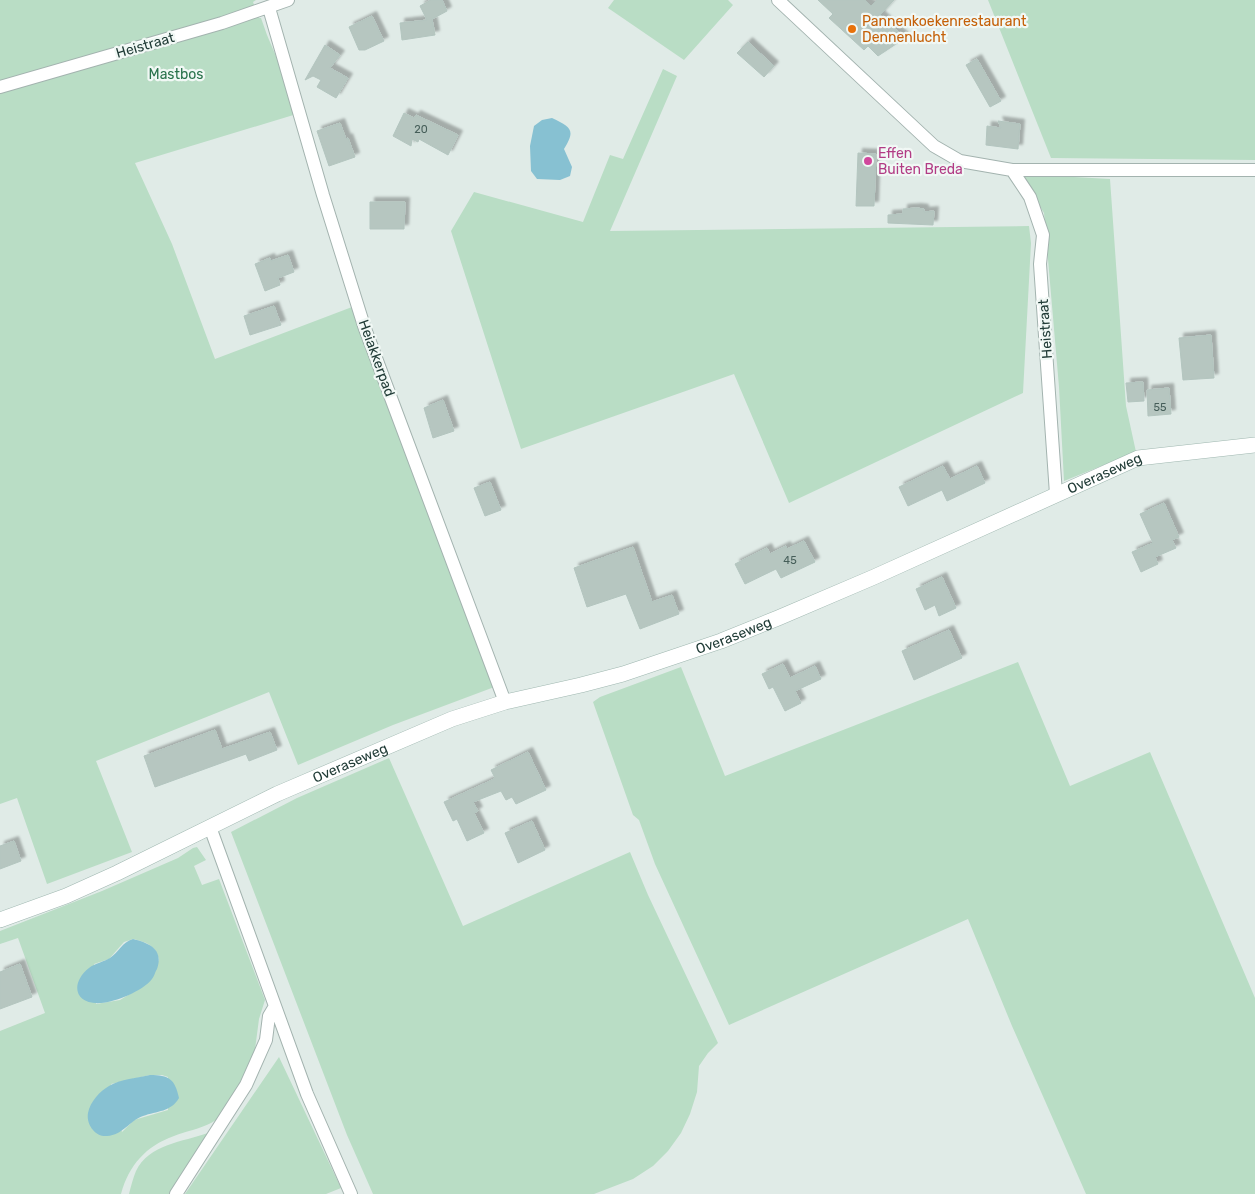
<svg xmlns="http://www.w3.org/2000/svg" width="1255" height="1194" font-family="Rubik,sans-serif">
  <defs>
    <filter id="shadow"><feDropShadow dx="4.5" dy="-4.5" stdDeviation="1" flood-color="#0004"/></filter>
  </defs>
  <rect width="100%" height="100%" fill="#e0ebe7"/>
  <path fill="#b9ddc5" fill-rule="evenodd" d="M 0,0 L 256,0 L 253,2 L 259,18 L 261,18 L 267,35 L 300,113 L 135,163 L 172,244 L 215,359 L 352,307 L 497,686 L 393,725 L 298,765 L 269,692 L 96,761 L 132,852 L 47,884 L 17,798 L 0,804 Z
    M 614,0 L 728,0 L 733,5 L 684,60 L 608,8 Z
    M 988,0 L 1255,0 L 1255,160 L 1051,158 Z
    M 663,69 L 677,76 L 610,231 L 1029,226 L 1031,243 L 1023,393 L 789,503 L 734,374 L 521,449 L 451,231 L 474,192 L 583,222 L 610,155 L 623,159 Z
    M 1020,174 L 1110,179 L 1126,406 L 1136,452 L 1064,481 L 1059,387 L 1044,213 Z
    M 1018,662 L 1070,786 L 1150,752 L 1255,998 L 1255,1194 L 1086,1194 L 1012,1026 L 968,919 L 729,1025 L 655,864 L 639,820 L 633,815 L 593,702 L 600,697 L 681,667 L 725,776 Z
    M 389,758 L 463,926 L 630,852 L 648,895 L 718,1043 L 708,1053 L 699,1066 L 697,1092 L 690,1114 L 681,1133 L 668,1151 L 653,1166 L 633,1179 L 594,1194 L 373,1194 L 347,1135 L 231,832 L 297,798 Z
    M 197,847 L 206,860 L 194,866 L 202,885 L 219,879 L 265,1000 L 259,1019 L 254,1057 L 238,1088 L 216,1120 L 211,1123 C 200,1129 186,1131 174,1136 C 146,1146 129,1165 121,1194 L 0,1194 L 0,1031 L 45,1013 L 18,938 L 0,944 L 0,931 L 102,891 L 178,858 L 193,848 ZM 133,939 C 146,942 156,945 159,960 L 143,986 L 120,1000 L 96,1004 L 94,964 L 109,959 L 124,942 ZM 150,1075 L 162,1075 L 168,1077 L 168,1110 L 134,1120 L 122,1132 L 111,1084 Z
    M 279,1057 L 341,1188 L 326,1194 L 185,1194 Z
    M 208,1133 L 209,1135 L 169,1194 L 129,1194 C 131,1186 133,1178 136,1171 C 149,1144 183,1142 208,1133 Z"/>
  <path fill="#87c1d2" d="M 552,118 C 571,127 576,130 564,149 L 572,167 L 570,176 L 560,180 L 537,179 L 531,171 L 530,146 L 534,126 L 542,120 Z
    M 133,939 C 149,943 164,949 157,969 C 155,972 154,977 152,979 C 143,991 115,1002 101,1003 C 74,1005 70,983 89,968 C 95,963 104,962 110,958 C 119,952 122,942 133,939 Z
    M 150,1075 C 169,1075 175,1079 179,1098 C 171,1112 157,1111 143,1116 C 129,1121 123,1135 107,1136 C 95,1137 86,1124 88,1113 C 90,1102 100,1091 109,1086 C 120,1079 138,1078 150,1075 Z"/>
  <path fill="#b6c6c0" stroke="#b3c5bf" filter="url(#shadow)" d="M 431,0 L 442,0 L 447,11 L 432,19 L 435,35 L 402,40 L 400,23 L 427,20 L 420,6 Z
    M 818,0 L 865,0 L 871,6 L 877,0 L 894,0 L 880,15 L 905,38 L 878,56 L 868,46 L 864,50 L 829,18 L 833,14 Z
    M 372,16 L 384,41 L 365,50 L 359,50 L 349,27 Z
    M 748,42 L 774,66 L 764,77 L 737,53 Z
    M 325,45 L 340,55 L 330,68 L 348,78 L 336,98 L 317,87 L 321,80 L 313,76 L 305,80 Z
    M 977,59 L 1001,101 L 990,107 L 966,65 Z
    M 404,113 L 414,118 L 416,115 L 458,135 L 448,155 L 419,139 L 418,142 L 412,139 L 411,146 L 393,136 Z
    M 998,121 L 1020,124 L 1018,149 L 986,145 L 987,126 L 1001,128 Z
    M 340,123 L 346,139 L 348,138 L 355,157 L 329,166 L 317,131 Z
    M 858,153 L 876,154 L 874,206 L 856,206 Z
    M 370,202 L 405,202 L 404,229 L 370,229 Z
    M 917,208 L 924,209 L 924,212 L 934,211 L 933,225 L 888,223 L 888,215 L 903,214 L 903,209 Z
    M 288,255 L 294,272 L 278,278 L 280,285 L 265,291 L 255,264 L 270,258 L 271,261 Z
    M 274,306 L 281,325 L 250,335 L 244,316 Z
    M 1211,335 L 1214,378 L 1183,380 L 1179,338 Z
    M 1143,382 L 1144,401 L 1128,402 L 1126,383 Z
    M 1169,388 L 1171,414 L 1148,416 L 1147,390 Z
    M 443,400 L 454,431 L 433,438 L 424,408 Z
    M 943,466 L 950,479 L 977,466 L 985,483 L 947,501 L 942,490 L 908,506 L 899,487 Z
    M 490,482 L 501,510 L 485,516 L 474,488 Z
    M 1164,503 L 1179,537 L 1172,540 L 1176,548 L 1155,557 L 1158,564 L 1141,572 L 1132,552 L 1153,543 L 1140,514 Z
    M 804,541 L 815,562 L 781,578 L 776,569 L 745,584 L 735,564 L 767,548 L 770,554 L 786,546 L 787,549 Z
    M 633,547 L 652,602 L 672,595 L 679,614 L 640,629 L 626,594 L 587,607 L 574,568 Z
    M 942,577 L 956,608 L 939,616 L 935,605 L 925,610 L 916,589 Z
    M 949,630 L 962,658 L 914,680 L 902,651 Z
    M 783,664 L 790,678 L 815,666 L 821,679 L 795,691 L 801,703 L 785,711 L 773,687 L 769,689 L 762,674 Z
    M 215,730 L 222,749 L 270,732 L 277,750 L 249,761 L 246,754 L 155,787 L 144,756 Z
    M 528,752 L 546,790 L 516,804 L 512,797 L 506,800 L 501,791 L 473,802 L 478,811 L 474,813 L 484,833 L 467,841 L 457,819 L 453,821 L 444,802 L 490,781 L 495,778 L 491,770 Z
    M 532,821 L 545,850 L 518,863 L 505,833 Z
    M 14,841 L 21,861 L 0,869 L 0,846 Z
    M 20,964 L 32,997 L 0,1009 L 0,972 Z"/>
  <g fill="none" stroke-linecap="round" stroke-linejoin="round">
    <g stroke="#a3b3af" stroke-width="14">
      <path id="street" d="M 778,0 L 934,146 L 960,161 L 1012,170 L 1255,170
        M 269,8 L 323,195 L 364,326 L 505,702
        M 0,87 L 222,23 L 288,0
        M 1012,170 L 1030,197 L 1043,235 L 1040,264 L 1056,494
        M 210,827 L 307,1094 L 351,1194
        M 176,1194 L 246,1085 L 266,1040 L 269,1016 L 275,1006"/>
    </g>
    <g stroke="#9fb7b0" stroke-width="16">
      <g id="secondary">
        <path id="s1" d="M 0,920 L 66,896 L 117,873 L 277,794 L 452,719 L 505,702 L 581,685 L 623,674 L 721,641 L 778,618 L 874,577 L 1138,458 L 1255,445"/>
      </g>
    </g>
    <use href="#street" stroke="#fff" stroke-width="12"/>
    <use href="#secondary" stroke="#fff" stroke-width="15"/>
  </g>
  <circle fill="#e8710a" stroke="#f1f8f5" stroke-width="2" cx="852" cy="29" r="5"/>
  <circle fill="#d1479c" stroke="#f1f8f5" stroke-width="2" cx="868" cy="161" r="5"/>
  <g text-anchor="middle" stroke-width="4.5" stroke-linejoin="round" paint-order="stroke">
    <g font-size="11" fill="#465e59">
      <text x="421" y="133">20</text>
      <text x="1160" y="411">55</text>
      <text x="790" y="564">45</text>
    </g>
    <g font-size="14" fill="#c56008" stroke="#f1f8f5" text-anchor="start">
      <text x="862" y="26">Pannenkoekenrestaurant<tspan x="862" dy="16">Dennenlucht</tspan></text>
    </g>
    <g font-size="14" fill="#213c37" stroke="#f1f8f5">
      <text transform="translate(145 45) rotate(-16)" y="5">Heistraat</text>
      <text transform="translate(1045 329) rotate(-94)" y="5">Heistraat</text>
      <text transform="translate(377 358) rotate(70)" y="5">Heiakkerpad</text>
      <text dy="5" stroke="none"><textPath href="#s1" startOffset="1194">Overaseweg</textPath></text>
      <text dy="5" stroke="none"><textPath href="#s1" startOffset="789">Overaseweg</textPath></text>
      <text dy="5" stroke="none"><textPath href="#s1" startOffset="384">Overaseweg</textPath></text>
    </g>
    <g font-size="14" fill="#2a734c" stroke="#f1f8f5">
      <text x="176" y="79">Mastbos</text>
    </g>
    <g font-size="14" fill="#b23c85" stroke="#f1f8f5" text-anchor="start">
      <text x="878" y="158">Effen<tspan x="878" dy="16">Buiten Breda</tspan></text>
    </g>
  </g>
</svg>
